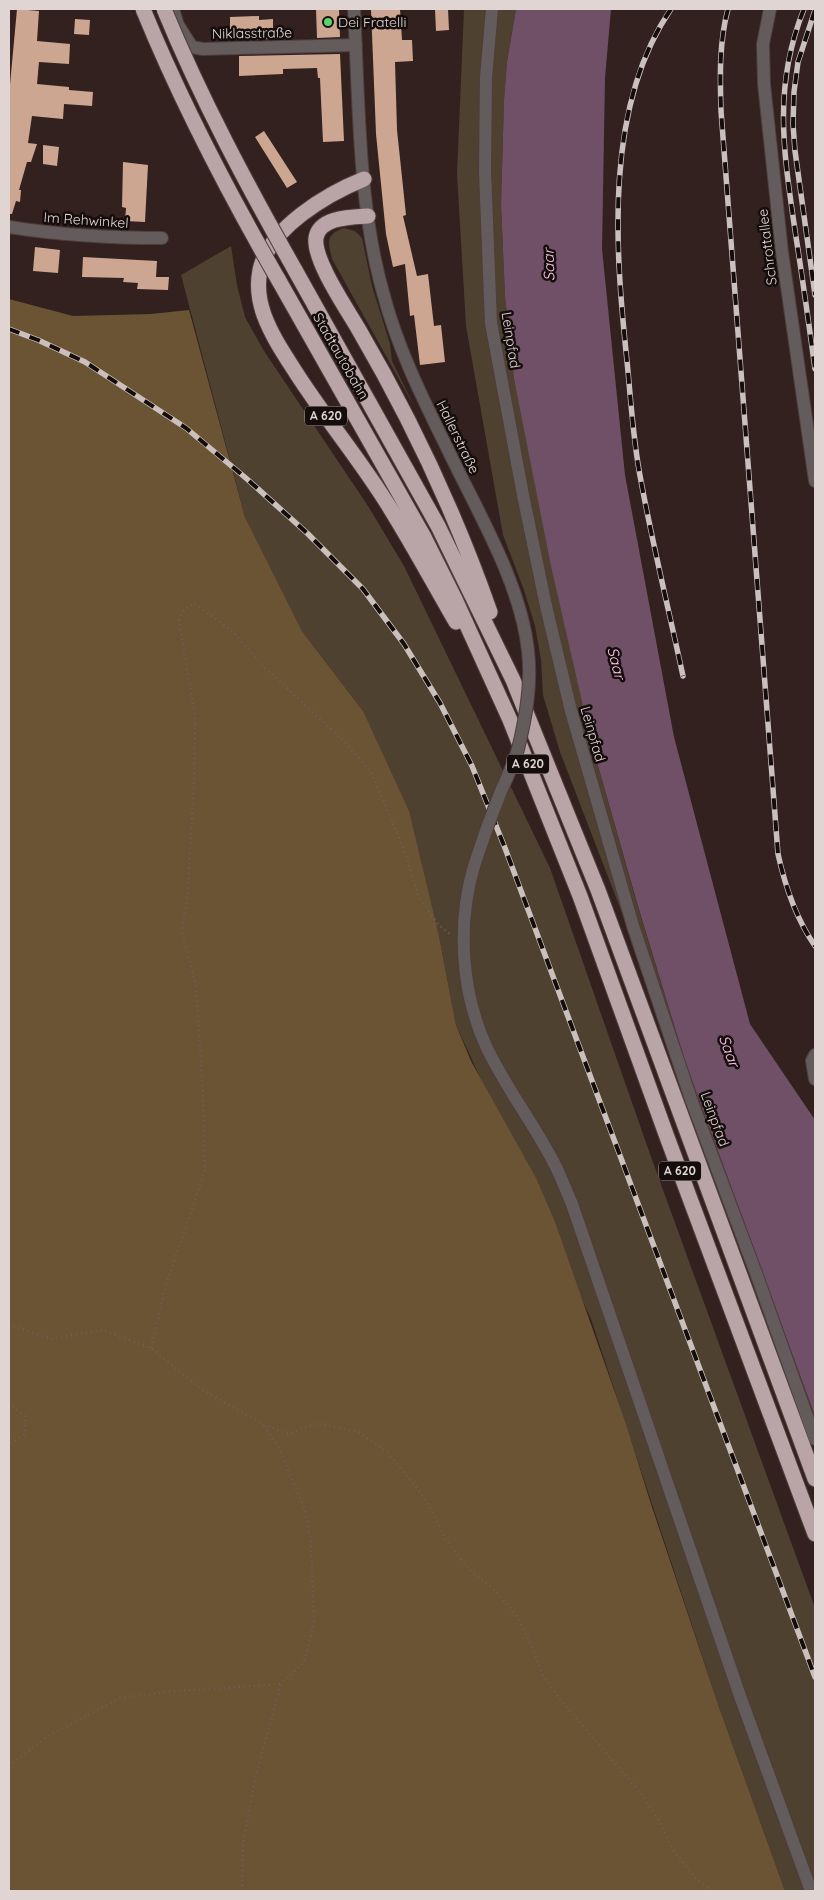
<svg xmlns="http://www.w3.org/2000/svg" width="824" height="1900" font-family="Quicksand,sans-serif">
  <rect width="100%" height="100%" fill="#32211f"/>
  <path fill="#4e412f" d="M 464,9 L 516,9 L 507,62 L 504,100 L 501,204 L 505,296 L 514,379 L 591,741 L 637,904 L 685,1061 L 815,1416 L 815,1434 L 704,1126 L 560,752 L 543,695 L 541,660 L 535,626 L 524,590 L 503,535 L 466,326 L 457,174 Z
    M 344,228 L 355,231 L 362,238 L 372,286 L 390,344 L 392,361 L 415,408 L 332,259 C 328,243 325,234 344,228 Z
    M 231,246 L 237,285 L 245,317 L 264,351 L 368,506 L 404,566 L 550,868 L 650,1154 L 815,1608 L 815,1891 L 785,1891 L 719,1707 L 591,1319 L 456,1025 L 439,936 L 363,711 L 302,631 L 245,517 L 181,275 Z"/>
  <path fill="#6a5434" d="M 9,299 L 73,316 L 151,314 L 189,310 L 245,517 L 302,631 L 363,711 L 409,811 L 439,936 L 456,1025 L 471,1061 L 536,1178 L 555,1222 L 626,1424 L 651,1504 L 719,1707 L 785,1891 L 9,1891 Z"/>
  <path fill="#705066" d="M 516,9 L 611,9 L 605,78 L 602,249 L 625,475 L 674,737 L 750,1024 L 815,1120 L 815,1416 L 685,1061 L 637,903 L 591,741 L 551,566 L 514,379 L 505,296 L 501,204 L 504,100 L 507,62 Z"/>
  <path fill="#cda691" d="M 17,9 L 39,11 L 37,41 L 70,44 L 69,64 L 39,62 L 37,84 L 69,87 L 69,90 L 93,92 L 92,106 L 64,104 L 63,119 L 32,116 L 28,143 L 37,144 L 31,162 L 27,162 L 19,190 L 21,190 L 20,202 L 16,201 L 12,214 L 9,214 L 9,95 Z
    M 316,9 L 339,9 L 340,37 L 317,38 Z
    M 371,9 L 400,9 L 402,40 L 412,40 L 413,61 L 395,62 L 397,130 L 406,215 L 403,216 L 417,276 L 428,274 L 434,326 L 441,325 L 445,362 L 420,365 L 414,315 L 410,316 L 405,264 L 393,267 L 386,234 L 376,134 Z
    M 435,9 L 448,9 L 449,30 L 436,31 Z
    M 259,16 L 259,20 L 273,19 L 273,39 L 230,40 L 230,17 Z
    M 75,19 L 90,20 L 89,35 L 74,34 Z
    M 340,54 L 344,141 L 323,142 L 320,78 L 318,78 L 317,68 L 283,69 L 283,74 L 239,76 L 239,56 Z
    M 264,131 L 297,182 L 287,188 L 255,137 Z
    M 43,145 L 59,147 L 57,166 L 43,164 Z
    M 123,162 L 148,165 L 145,222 L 125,221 L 126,208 L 122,207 Z
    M 35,247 L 60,250 L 58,273 L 33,271 Z
    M 83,257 L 157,261 L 156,277 L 169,277 L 168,290 L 137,289 L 138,283 L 123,282 L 124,278 L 82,277 Z"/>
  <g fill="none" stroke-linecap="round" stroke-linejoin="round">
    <g stroke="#4e3e3c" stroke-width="14">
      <path id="minor" d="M 173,9 L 178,25 L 192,47 L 203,49 L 356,45
        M 354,9 C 359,102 358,207 384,296 C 398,349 423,399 447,448
        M 492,9 L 486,77 L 485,171 L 491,323 L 523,495 L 546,606 L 571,711 L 633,926 L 692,1102 L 756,1273 L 815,1439
        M 770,9 L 763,44 L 764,84 L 782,252 L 815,481
        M 9,227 C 60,235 110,238 162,238
        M 474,866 C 457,924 461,991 486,1046 C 506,1089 536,1126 557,1169 C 562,1180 567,1192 572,1204 L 740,1696 L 811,1891
        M 815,1055 L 812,1061 L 815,1079"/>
    </g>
    <g stroke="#4e3e3c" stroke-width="17">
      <path id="highway" d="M 364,179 C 327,194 269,228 260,270 C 257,285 259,301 264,315 C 271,334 282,351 293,368 C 323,416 360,459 390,508 C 413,545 434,584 456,622
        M 368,216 C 352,217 319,217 316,238 C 313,260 347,309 359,330 C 411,419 456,515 490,612
        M 295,270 L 438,526 L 513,680 L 598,890 L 815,1479
        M 278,279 L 424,537 L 455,599 L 510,720 L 580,896 L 667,1137 L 815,1534"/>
    </g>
    <path stroke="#6e5f5d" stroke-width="2.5" stroke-dasharray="1 4" stroke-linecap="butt" d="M 9,1324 L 51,1339 L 103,1330 L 151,1348 L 201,1389 L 263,1424 L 288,1434 L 318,1423 L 358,1432 L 387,1452 L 418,1489 L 434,1514 L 446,1541 L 471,1571 L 496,1591 L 517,1616 L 532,1646 L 542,1674 L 559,1698 L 643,1796 L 658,1819 L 673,1850 L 698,1881 L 713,1891
      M 151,1348 L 166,1285 L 205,1171 L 203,1096 L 196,986 L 182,932 L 188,892 L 194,778 L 195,716 L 179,620 L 184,610 L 194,603 L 231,630 L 265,668 L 347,744 L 372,774 L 405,852 L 419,898 L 439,925 L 451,935
      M 9,1403 L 26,1417 L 24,1435 L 9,1444
      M 9,1766 L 50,1735 L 120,1698 L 177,1691 L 281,1684
      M 242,1891 L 243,1845 L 254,1782 L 281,1684 L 304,1662 L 314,1624 L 311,1542 L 305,1510 L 279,1448 L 263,1424"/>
    <use href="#minor" stroke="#645b5d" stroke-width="12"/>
    <use href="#highway" stroke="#b9a4a8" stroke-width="15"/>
    <g stroke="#ccc0be" stroke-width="5.5">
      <path id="rail" d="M 671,9 C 604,107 615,248 627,361 C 631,401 633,441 641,481 C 653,546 669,611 683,676
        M 728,9 C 719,42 720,77 721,111 L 778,854 C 785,886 797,920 815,946
        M 804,9 C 772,88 784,155 796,237 C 803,281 809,325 815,369
        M 815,10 L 798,62 L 794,92 L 793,124 L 795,151 L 815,295
        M 9,329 L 38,340 L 85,362 L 186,428 L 247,479 L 307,533 L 363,589 L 404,644 L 440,703 L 472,766 L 505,848 L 815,1677"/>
    </g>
    <use href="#rail" stroke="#140d0c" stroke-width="4" stroke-dasharray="11" stroke-linecap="butt"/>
    <g stroke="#4e3e3c" stroke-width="14" stroke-linecap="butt">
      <path id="minor-bridge" d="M 447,448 C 476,509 521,583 528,651 C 532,684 526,717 518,749 C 514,763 507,778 501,791 C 491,816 482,841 474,866"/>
    </g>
    <g stroke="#4e3e3c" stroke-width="17" stroke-linecap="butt">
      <path id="highway-bridge" d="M 143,9 C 181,102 228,192 278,279
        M 164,9 C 201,99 247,185 295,270"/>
    </g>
    <use href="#minor-bridge" stroke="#645b5d" stroke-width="12"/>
    <use href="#highway-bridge" stroke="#b9a4a8" stroke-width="15"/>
  </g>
  <circle fill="#59d56f" stroke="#140d0c" stroke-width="2" cx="328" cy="22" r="5"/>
  <g text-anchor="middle" stroke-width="5" stroke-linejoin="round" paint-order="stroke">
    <g fill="#140d0c" stroke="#a39997" stroke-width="1">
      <rect x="305" y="406.5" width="42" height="19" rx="4"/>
      <rect x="507" y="754.5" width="42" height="19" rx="4"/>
      <rect x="659" y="1161.5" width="42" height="19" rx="4"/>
    </g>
    <g font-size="12" font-weight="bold" fill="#e0d5d3">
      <text x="326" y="420">A 620</text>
      <text x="528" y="768">A 620</text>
      <text x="680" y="1175">A 620</text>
    </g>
    <g font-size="14" fill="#e0d5d3" stroke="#140d0c" text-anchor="start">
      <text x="338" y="27">Dei Fratelli</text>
    </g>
    <g font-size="14" fill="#e0d5d3" stroke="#140d0c">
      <text transform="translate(252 33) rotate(-1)" y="5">Niklasstraße</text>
      <text transform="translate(86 220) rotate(4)" y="5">Im Rehwinkel</text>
      <text transform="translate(767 247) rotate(-97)" y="5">Schrottallee</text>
      <text transform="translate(511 340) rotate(81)" y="5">Leinpfad</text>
      <text transform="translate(341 356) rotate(60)" y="5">Stadtautobahn</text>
      <text transform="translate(458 437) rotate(64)" y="5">Hallerstraße</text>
      <text transform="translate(593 734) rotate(74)" y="5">Leinpfad</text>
      <text transform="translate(715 1119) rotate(70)" y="5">Leinpfad</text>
    </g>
    <g font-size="15" font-style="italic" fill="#ffc3ea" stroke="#140d0c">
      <text transform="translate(549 265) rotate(-92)" y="5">Saar</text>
      <text transform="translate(616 663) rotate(76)" y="5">Saar</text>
      <text transform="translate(729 1051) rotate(70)" y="5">Saar</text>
    </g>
  </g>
  <rect width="824" height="1900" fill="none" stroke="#e0d5d3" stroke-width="20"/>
</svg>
